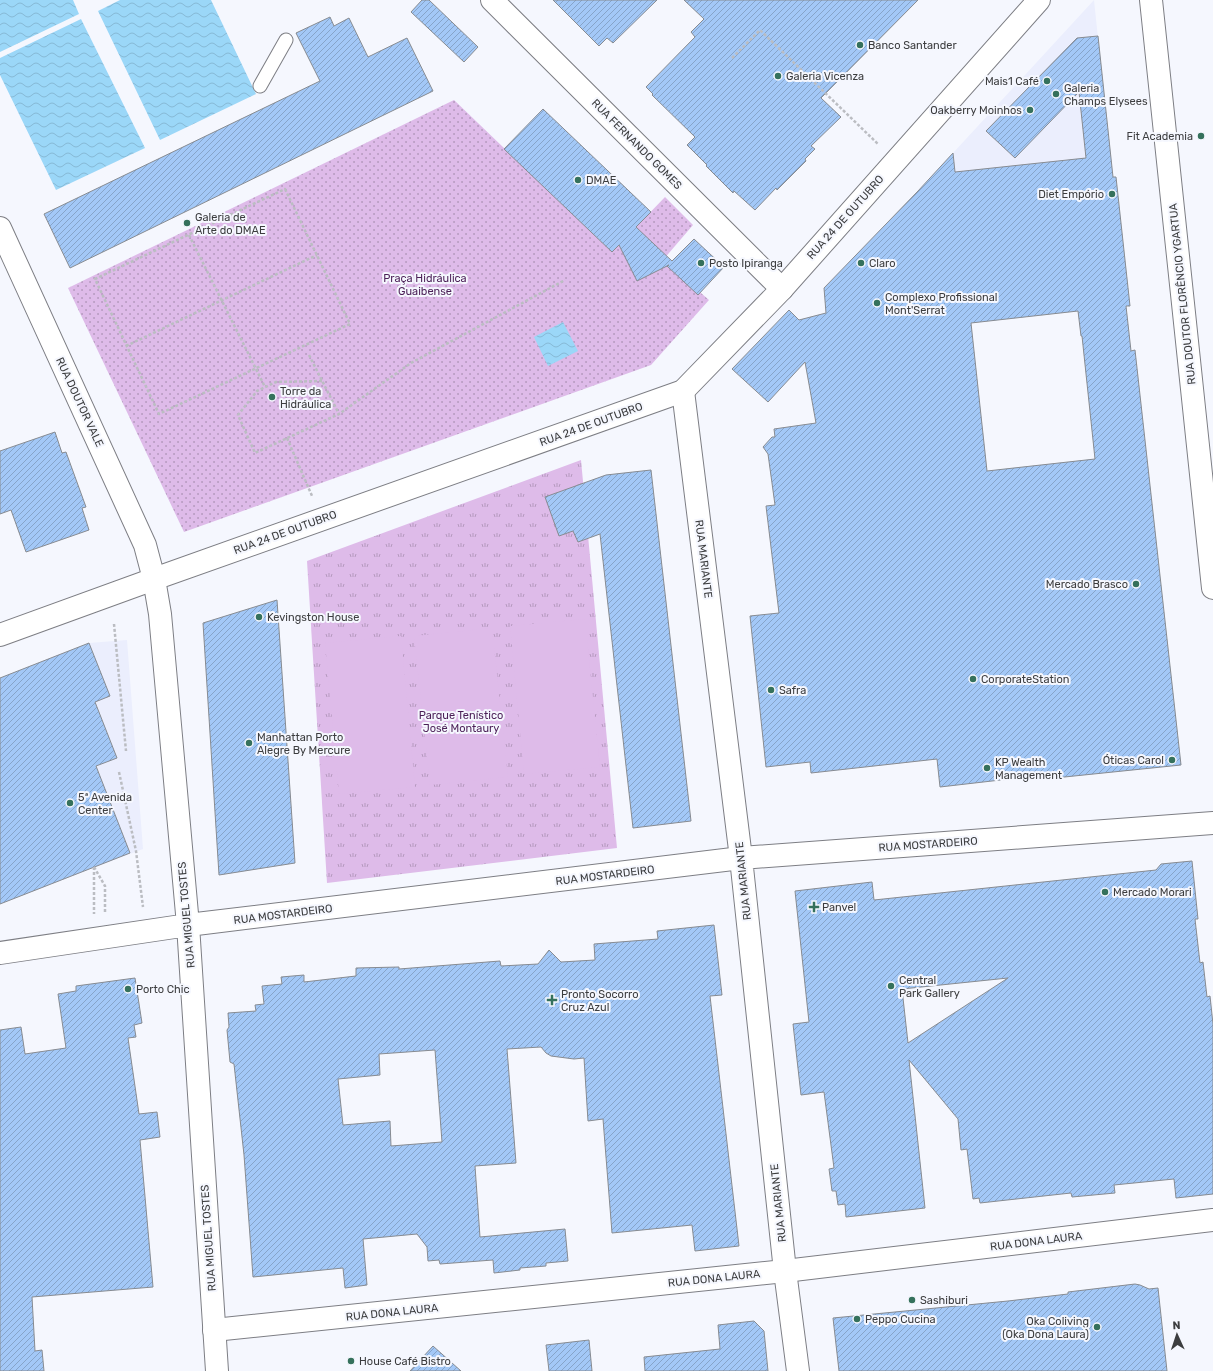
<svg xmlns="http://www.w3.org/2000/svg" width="1213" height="1371" font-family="Rubik,sans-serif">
  <defs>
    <pattern id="grass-dots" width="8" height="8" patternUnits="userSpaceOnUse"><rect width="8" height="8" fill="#debbe9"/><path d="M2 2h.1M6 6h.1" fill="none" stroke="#b599be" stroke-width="1.8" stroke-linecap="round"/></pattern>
    <pattern id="park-tufts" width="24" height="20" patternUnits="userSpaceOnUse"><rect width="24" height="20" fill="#debbe9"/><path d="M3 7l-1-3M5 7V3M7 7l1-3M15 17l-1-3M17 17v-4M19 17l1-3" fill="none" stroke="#b599be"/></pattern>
    <pattern id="water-waves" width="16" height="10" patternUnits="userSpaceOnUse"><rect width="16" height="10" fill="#9bd7f8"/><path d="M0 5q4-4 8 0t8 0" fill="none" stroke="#86b9d6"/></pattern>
    <pattern id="building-hatch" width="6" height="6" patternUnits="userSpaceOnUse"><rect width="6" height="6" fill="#a3c8f7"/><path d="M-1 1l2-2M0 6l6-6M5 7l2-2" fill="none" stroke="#86a4c9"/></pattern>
  </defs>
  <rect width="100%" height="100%" fill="#f5f7fe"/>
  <path fill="#ebeefd" d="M 1094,0 L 1111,162 L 1087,164 L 957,193 L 953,153 Z
    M 127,640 L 143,849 L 10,900 L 0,901 L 0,678 L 89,643 Z"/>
  <path fill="url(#grass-dots)" d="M 454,100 L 612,252 L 665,197 L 693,225 L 663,260 L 709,300 L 651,365 L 184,532 L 68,288 Z"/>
  <path fill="url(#park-tufts)" d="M 581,460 L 617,848 L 327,883 L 307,561 Z"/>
  <path fill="#debbe9" d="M 585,619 L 600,767 L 524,774 L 510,626 Z
    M 492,628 L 508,777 L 430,785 L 414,636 Z
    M 401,636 L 415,787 L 339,794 L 325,643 Z"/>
  <path fill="url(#water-waves)" d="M 0,0 L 73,0 L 79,14 L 0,52 Z
    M 120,0 L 211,0 L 256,94 L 160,140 L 98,11 Z
    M 81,19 L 145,148 L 56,190 L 0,75 L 0,58 Z
    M 563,322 L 578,351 L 548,366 L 534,337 Z"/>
  <path fill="url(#building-hatch)" stroke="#878b91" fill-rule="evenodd" d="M 422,0 L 429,0 L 478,47 L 464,62 L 411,12 Z
    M 553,0 L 657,0 L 613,43 L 607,38 L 599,46 Z
    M 684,0 L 918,0 L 821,98 L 841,117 L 811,146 L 815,149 L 805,159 L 806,161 L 777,190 L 776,188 L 755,210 L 734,191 L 733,193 L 706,166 L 707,165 L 687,145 L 695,137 L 652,95 L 653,94 L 646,87 L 695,37 L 691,32 L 704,19 Z
    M 330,17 L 334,26 L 349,18 L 368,57 L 407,38 L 433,91 L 70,268 L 44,214 L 320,81 L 296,33 Z
    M 1098,36 L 1113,177 L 1116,177 L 1130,306 L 1126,306 L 1131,351 L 1135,350 L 1181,765 L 1045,779 L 1044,775 L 940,787 L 937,759 L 811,773 L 810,762 L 766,767 L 750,616 L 779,613 L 766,506 L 775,505 L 768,454 L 763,447 L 772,437 L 775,437 L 774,429 L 816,423 L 805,362 L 768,402 L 732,369 L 789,310 L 799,320 L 826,313 L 824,288 L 918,191 L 953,153 L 955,172 L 1086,158 L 1079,92 L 1015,158 L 986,131 L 1077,38 ZM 1078,311 L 1081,336 L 1082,336 L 1095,459 L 987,471 L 971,323 Z
    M 543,109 L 651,212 L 636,227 L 672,261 L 694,239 L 724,267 L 698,295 L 667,266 L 669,265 L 637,281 L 619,245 L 612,252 L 504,149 Z
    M 55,432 L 62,453 L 66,452 L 86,507 L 82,508 L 89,530 L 26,552 L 11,510 L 0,514 L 0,451 Z
    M 651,470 L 691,821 L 633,828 L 600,534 L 578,542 L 573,531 L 559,536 L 545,497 L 606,475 Z
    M 277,600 L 295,863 L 219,875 L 203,623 Z
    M 89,643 L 110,696 L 95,702 L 117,758 L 96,766 L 130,853 L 0,904 L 0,678 Z
    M 1192,861 L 1198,919 L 1195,919 L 1200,963 L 1203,962 L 1207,997 L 1210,996 L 1213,1024 L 1213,1194 L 1176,1198 L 1174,1179 L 1114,1185 L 1115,1193 L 1072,1197 L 1071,1193 L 980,1203 L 979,1198 L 973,1199 L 967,1149 L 961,1150 L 958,1119 L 909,1060 L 925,1208 L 846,1217 L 845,1204 L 838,1205 L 836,1191 L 832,1191 L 829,1169 L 834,1168 L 824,1092 L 801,1095 L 793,1024 L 809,1022 L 795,891 L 872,882 L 874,900 L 1156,870 L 1161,864 ZM 1008,978 L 908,1043 L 902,989 Z
    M 714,925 L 722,995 L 710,996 L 739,1246 L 695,1251 L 692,1225 L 612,1233 L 603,1119 L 588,1121 L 584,1058 L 574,1059 L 551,1056 L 546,1053 L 541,1047 L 507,1049 L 516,1163 L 475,1166 L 480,1237 L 565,1229 L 568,1261 L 546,1263 L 546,1266 L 520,1268 L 520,1270 L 494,1273 L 493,1260 L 440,1264 L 439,1260 L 428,1261 L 427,1247 L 417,1234 L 363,1239 L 367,1285 L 345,1288 L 343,1268 L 253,1277 L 244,1155 L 234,1064 L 230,1062 L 227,1030 L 229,1027 L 228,1013 L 256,1011 L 255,1005 L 264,1004 L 262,986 L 282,984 L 281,977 L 304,975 L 304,982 L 356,976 L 356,968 L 399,967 L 399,969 L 500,961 L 501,966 L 538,964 L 549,950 L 561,962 L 595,960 L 594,944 L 658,939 L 657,931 ZM 435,1050 L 442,1142 L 391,1146 L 390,1121 L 343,1125 L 338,1079 L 380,1075 L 379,1054 Z
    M 135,978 L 142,1023 L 134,1025 L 136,1037 L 128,1038 L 139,1114 L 157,1112 L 160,1137 L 140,1140 L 153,1287 L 32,1297 L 35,1351 L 42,1350 L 44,1371 L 0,1371 L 0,1030 L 21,1027 L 25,1054 L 66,1048 L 58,994 L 76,991 L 76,986 Z
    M 1135,1284 L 1140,1285 L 1149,1289 L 1158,1288 L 1167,1371 L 839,1371 L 833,1318 L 1008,1301 L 1068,1294 L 1068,1292 Z
    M 754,1321 L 764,1331 L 768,1371 L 645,1371 L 644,1357 L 720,1349 L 718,1325 Z
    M 589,1340 L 592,1371 L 549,1371 L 546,1345 Z
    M 433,1346 L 461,1371 L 410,1371 Z"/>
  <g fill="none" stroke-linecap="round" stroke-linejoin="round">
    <g stroke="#7d7e84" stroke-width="15">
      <path id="lane" d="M 260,86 L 286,40"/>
    </g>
    <g stroke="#7d7e84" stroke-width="24">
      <path id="street" d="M 492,0 L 782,289
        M 683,391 L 741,858
        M 214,1330 L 785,1271 L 1213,1220"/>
    </g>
    <g stroke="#7d7e84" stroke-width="24">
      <path id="secondary" d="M 1151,0 L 1213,588
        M 0,228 L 145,545 L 154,579 L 160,614 L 188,925 L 217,1371
        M 0,635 L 154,579 L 683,391 L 782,289 L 1039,0
        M 741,858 L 785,1271 L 798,1371
        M 0,953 L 188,925 L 741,858 L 1213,823"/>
    </g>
    <path stroke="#bbbdc2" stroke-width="2.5" stroke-dasharray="3 2" stroke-linecap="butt" d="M 732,58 L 760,30 L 878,144
      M 285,189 L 350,324 L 159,414 L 95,279 Z
      M 189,235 L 265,387
      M 126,346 L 317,255
      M 309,355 L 339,414
      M 322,381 L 276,382 L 257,391 L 238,415 L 255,453 L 339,414 L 411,363 L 565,280
      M 287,438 L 312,496
      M 114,624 L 126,751
      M 119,772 L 136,851 L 143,907
      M 94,867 L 105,886 L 105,914
      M 94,867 L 94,914"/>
    <use href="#lane" stroke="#fff" stroke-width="13"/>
    <use href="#street" stroke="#fff" stroke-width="22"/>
    <use href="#secondary" stroke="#fff" stroke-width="22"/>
  </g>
  <g fill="#35715c" stroke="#f5f7fe" stroke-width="1.5">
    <circle cx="860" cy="45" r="4"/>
    <circle cx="778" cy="76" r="4"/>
    <circle cx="1047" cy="81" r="4"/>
    <circle cx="1056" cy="94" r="4"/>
    <circle cx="1030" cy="110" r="4"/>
    <circle cx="1201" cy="136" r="4"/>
    <circle cx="578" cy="180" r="4"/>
    <circle cx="1112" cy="194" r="4"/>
    <circle cx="187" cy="223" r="4"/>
    <circle cx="701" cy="263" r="4"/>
    <circle cx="861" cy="263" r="4"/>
    <circle cx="877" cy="303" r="4"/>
    <circle cx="272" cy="397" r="4"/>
    <circle cx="1136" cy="584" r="4"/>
    <circle cx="259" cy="617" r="4"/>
    <circle cx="973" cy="679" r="4"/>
    <circle cx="771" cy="690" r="4"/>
    <circle cx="249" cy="743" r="4"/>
    <circle cx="1172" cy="760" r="4"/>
    <circle cx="987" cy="768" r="4"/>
    <circle cx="70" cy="803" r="4"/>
    <circle cx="1105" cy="892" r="4"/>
    <path d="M812 901h4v4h4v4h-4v4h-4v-4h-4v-4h4z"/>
    <circle cx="891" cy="986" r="4"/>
    <circle cx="128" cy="989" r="4"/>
    <path d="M550 994h4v4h4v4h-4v4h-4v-4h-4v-4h4z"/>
    <circle cx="912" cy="1300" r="4"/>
    <circle cx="857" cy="1319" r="4"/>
    <circle cx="1097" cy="1327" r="4"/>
    <circle cx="351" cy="1361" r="4"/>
  </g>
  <g text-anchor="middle" stroke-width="4" stroke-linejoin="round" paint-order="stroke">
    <g font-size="11" fill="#3c3d3f" stroke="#f5f7fe" text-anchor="start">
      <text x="868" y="49">Banco Santander</text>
      <text x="786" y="80">Galeria Vicenza</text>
      <text x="1039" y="85" text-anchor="end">Mais1 Café</text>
      <text x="1064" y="92">Galeria<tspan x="1064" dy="13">Champs Elysees</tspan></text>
      <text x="1022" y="114" text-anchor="end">Oakberry Moinhos</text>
      <text x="1193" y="140" text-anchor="end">Fit Academia</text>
      <text x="586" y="184">DMAE</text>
      <text x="1104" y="198" text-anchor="end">Diet Empório</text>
      <text x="195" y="221">Galeria de<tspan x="195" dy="13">Arte do DMAE</tspan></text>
      <text x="709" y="267">Posto Ipiranga</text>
      <text x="869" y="267">Claro</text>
      <text x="885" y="301">Complexo Profissional<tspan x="885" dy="13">Mont'Serrat</tspan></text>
      <text x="280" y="395">Torre da<tspan x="280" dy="13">Hidráulica</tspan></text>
      <text x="1128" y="588" text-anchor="end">Mercado Brasco</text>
      <text x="267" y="621">Kevingston House</text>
      <text x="981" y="683">CorporateStation</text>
      <text x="779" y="694">Safra</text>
      <text x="257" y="741">Manhattan Porto<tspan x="257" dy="13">Alegre By Mercure</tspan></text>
      <text x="1164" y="764" text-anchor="end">Óticas Carol</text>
      <text x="995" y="766">KP Wealth<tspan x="995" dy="13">Management</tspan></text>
      <text x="78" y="801">5ª Avenida<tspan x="78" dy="13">Center</tspan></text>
      <text x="1113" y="896">Mercado Morari</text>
      <text x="822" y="911">Panvel</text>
      <text x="899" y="984">Central<tspan x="899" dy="13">Park Gallery</tspan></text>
      <text x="136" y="993">Porto Chic</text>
      <text x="561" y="998">Pronto Socorro<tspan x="561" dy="13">Cruz Azul</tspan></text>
      <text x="920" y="1304">Sashiburi</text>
      <text x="865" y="1323">Peppo Cucina</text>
      <text x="1089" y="1325" text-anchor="end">Oka Coliving<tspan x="1089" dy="13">(Oka Dona Laura)</tspan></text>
      <text x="359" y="1365">House Café Bistro</text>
    </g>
    <g font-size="11" fill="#3c3d3f" stroke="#f5f7fe">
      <text transform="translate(637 144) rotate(45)" y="4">RUA FERNANDO GOMES</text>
      <text transform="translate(845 217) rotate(-48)" y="4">RUA 24 DE OUTUBRO</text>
      <text transform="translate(1182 294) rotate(-96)" y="4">RUA DOUTOR FLORÊNCIO YGARTUA</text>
      <text transform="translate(80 402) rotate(65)" y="4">RUA DOUTOR VALE</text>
      <text transform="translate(591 424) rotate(-20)" y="4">RUA 24 DE OUTUBRO</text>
      <text transform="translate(285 532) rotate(-20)" y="4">RUA 24 DE OUTUBRO</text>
      <text transform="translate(704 559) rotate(83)" y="4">RUA MARIANTE</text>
      <text transform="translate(928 844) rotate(-4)" y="4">RUA MOSTARDEIRO</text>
      <text transform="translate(605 875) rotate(-7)" y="4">RUA MOSTARDEIRO</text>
      <text transform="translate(743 881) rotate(-96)" y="4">RUA MARIANTE</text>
      <text transform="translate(283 914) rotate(-7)" y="4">RUA MOSTARDEIRO</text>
      <text transform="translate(186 915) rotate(-95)" y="4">RUA MIGUEL TOSTES</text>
      <text transform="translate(778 1203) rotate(-96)" y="4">RUA MARIANTE</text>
      <text transform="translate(208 1238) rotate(-94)" y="4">RUA MIGUEL TOSTES</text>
      <text transform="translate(1036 1241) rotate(-7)" y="4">RUA DONA LAURA</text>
      <text transform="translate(714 1278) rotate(-6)" y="4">RUA DONA LAURA</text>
      <text transform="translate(392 1312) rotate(-6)" y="4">RUA DONA LAURA</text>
    </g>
    <g font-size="11" fill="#4b1f57" stroke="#f5f7fe">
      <text x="425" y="282">Praça Hidráulica<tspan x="425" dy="13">Guaibense</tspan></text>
      <text x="461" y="719">Parque Tenístico<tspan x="461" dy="13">José Montaury</tspan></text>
    </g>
  </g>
  <g transform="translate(1177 1335) rotate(357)" stroke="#f5f7fe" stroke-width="3" paint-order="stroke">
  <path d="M0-3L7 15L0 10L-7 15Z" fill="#3c3d3f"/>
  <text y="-6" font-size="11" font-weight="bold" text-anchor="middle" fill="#3c3d3f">N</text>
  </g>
</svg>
